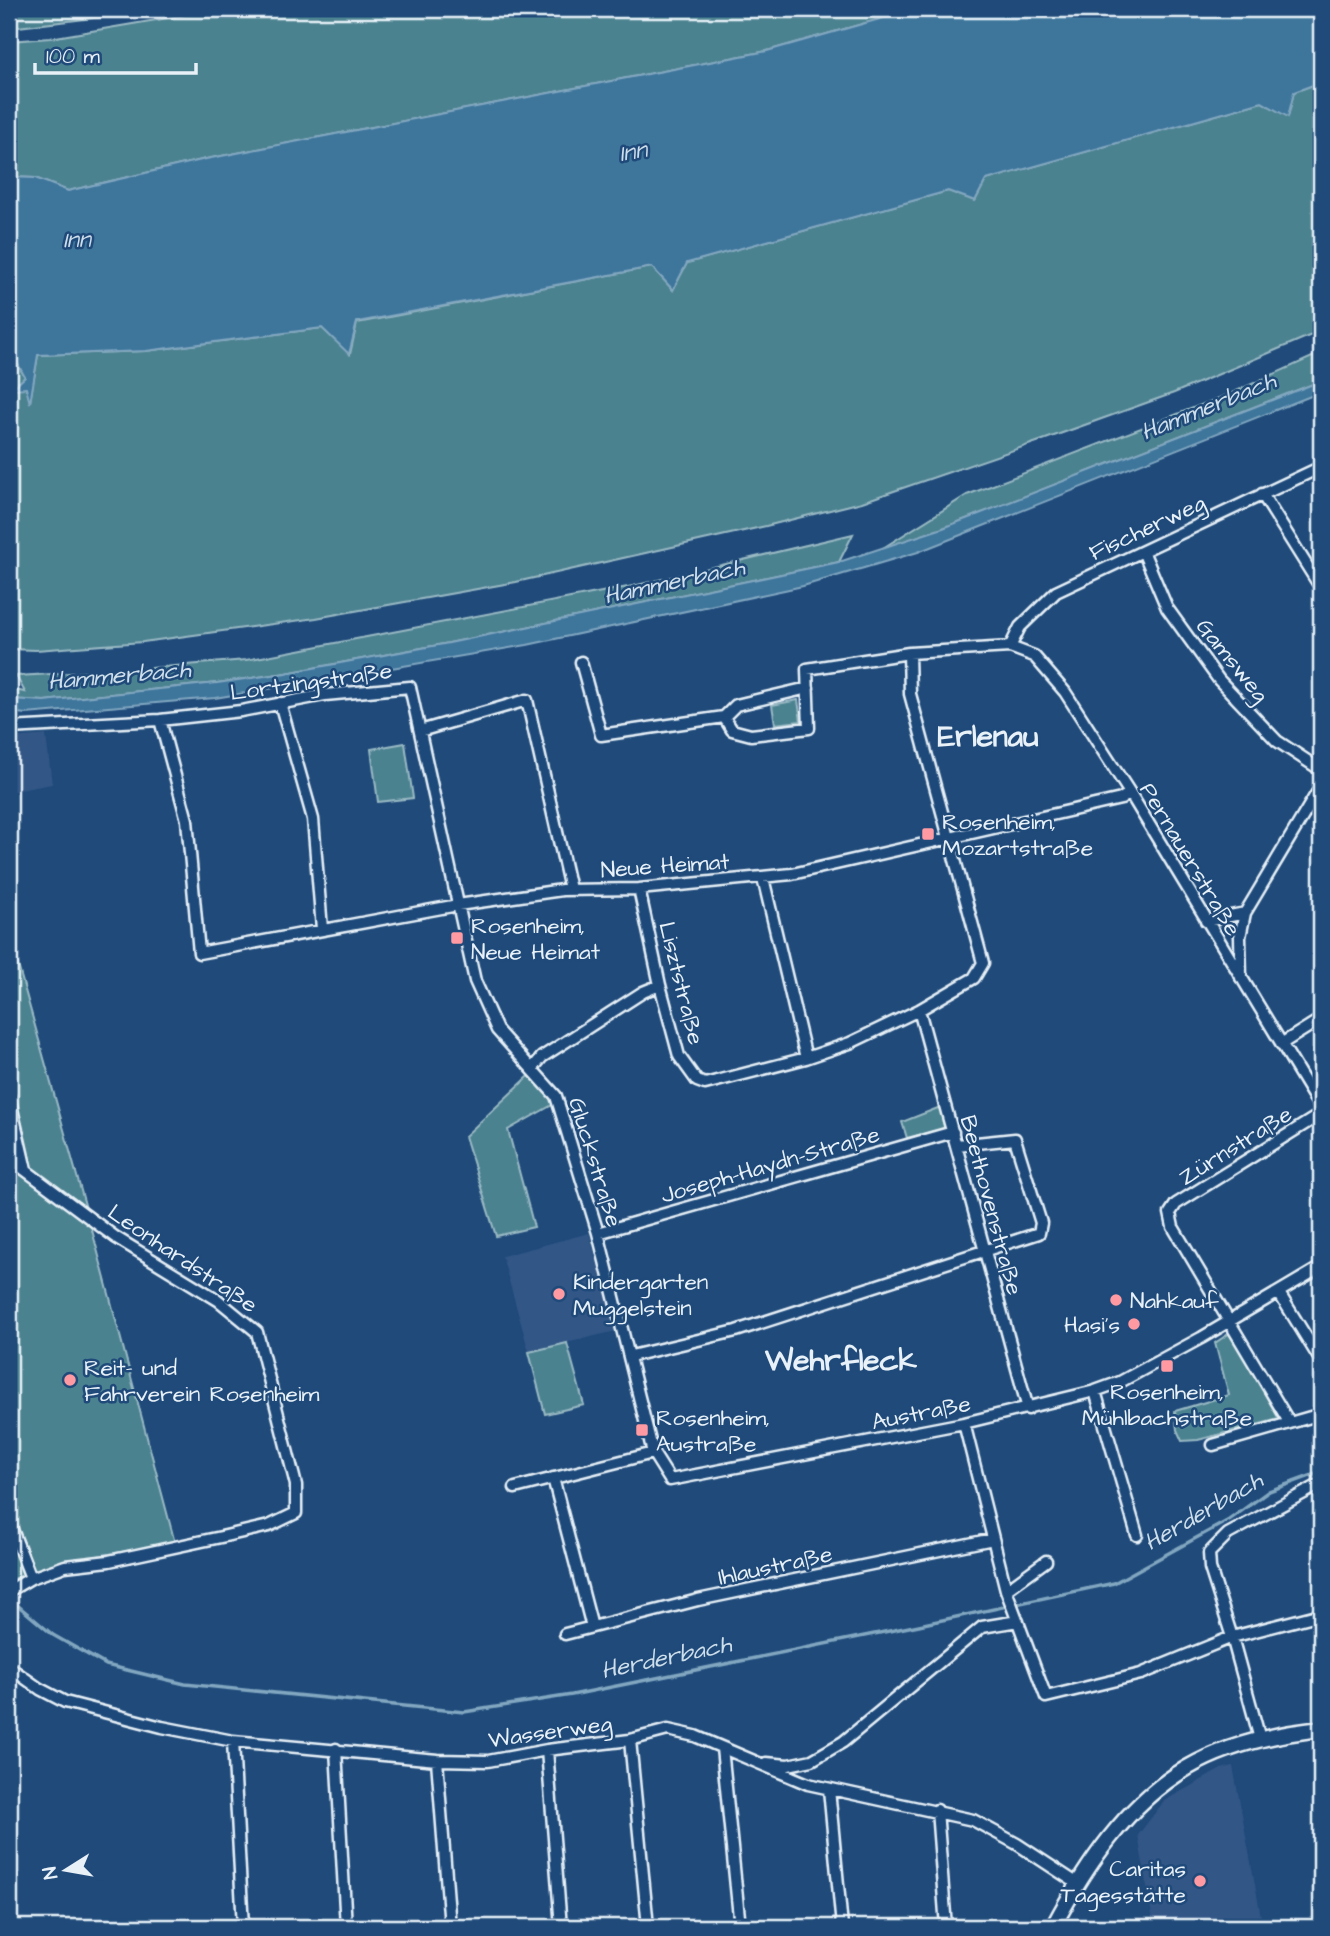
<svg xmlns="http://www.w3.org/2000/svg" width="1330" height="1936" font-family="'Architects Daughter',sans-serif">
  <rect width="100%" height="100%" fill="#1f4a7a"/>
  <filter id="ink" filterUnits="userSpaceOnUse"><feTurbulence type="fractalNoise" baseFrequency=".0143" numOctaves="2"/><feDisplacementMap in="SourceGraphic" scale="14" xChannelSelector="R" yChannelSelector="G"/><feConvolveMatrix kernelMatrix="1 2 1 2 8 2 1 2 1" color-interpolation-filters="sRGB"/></filter>
  <g filter="url(#ink)">
    <path fill="#305686" d="M 46,735 L 52,784 L 9,792 L 9,738 Z
      M 589,1233 L 616,1331 L 529,1352 L 502,1256 Z
      M 1233,1766 L 1263,1927 L 1154,1927 L 1138,1835 L 1164,1801 L 1221,1769 Z"/>
    <path fill="#4c8290" stroke="#9abac4" stroke-width="2" d="M 9,9 L 169,9 L 9,28 Z
      M 221,9 L 915,9 L 767,51 L 206,159 L 68,191 L 35,178 L 9,177 L 9,41 L 50,38 Z
      M 1321,82 L 1321,331 L 1174,393 L 1040,441 L 862,502 L 766,526 L 516,582 L 316,618 L 143,642 L 36,650 L 9,649 L 9,357 L 13,357 L 25,377 L 13,388 L 26,388 L 30,401 L 38,355 L 146,351 L 322,328 L 350,354 L 357,323 L 652,267 L 673,290 L 687,263 L 948,191 L 975,201 L 986,180 L 1262,102 L 1288,116 L 1294,92 Z
      M 1321,353 L 1321,381 L 943,528 L 878,551 L 967,495 L 1232,393 Z
      M 853,534 L 839,562 L 449,643 L 286,673 L 217,683 L 44,701 L 9,699 L 9,689 L 25,692 L 16,676 L 127,670 L 246,660 L 633,586 Z
      M 798,700 L 801,721 L 775,724 L 772,705 Z
      M 405,743 L 413,798 L 378,802 L 371,749 Z
      M 9,933 L 92,1230 L 175,1543 L 67,1561 L 9,1580 L 9,1167 L 32,1181 L 9,1075 Z
      M 533,1075 L 554,1104 L 508,1130 L 534,1227 L 496,1236 L 465,1136 L 528,1077 Z
      M 943,1106 L 946,1128 L 907,1138 L 902,1122 Z
      M 1230,1333 L 1279,1419 L 1198,1440 L 1182,1441 L 1177,1430 L 1175,1411 L 1229,1395 L 1215,1343 Z
      M 567,1343 L 584,1405 L 545,1414 L 529,1352 Z"/>
    <path fill="#3e759b" stroke="#82a7c0" stroke-width="2" d="M 915,9 L 1321,9 L 1321,82 L 1294,92 L 1288,117 L 1262,102 L 986,180 L 975,201 L 948,191 L 687,263 L 673,290 L 652,267 L 357,322 L 349,354 L 322,328 L 146,351 L 38,355 L 30,403 L 26,388 L 12,389 L 25,377 L 14,357 L 9,357 L 9,177 L 35,178 L 68,191 L 206,159 L 767,51 Z
      M 1321,381 L 1321,392 L 918,552 L 803,586 L 527,645 L 215,698 L 26,714 L 9,712 L 9,699 L 44,701 L 217,683 L 286,673 L 449,643 L 839,562 L 943,528 Z"/>
    <g fill="none" stroke-linecap="round" stroke-linejoin="round">
      <path stroke="#82a7c0" stroke-width="3.5" d="M 9,1598 L 53,1635 L 106,1665 L 185,1684 L 464,1712 L 572,1695 L 919,1625 L 1114,1583 L 1229,1520 L 1269,1491 L 1321,1472"/>
      <g stroke="#e8f1f8" stroke-width="15">
        <path id="street" d="M 1262,494 L 1321,588
          M 1143,551 L 1167,608 L 1219,680 L 1277,741 L 1321,770
          M 1010,647 L 1020,627 L 1056,592 L 1321,467
          M 581,662 L 601,735 L 724,717
          M 808,688 L 736,705 L 724,717 L 732,730 L 751,735 L 809,728 L 807,669 L 909,653 L 1010,647 L 1034,656 L 1065,692 L 1130,793 L 1321,1109
          M 280,703 L 313,819 L 322,929
          M 160,720 L 187,820 L 199,953 L 458,905 L 562,890 L 639,889 L 792,874 L 1121,799 L 1130,793
          M 9,728 L 160,720 L 241,711 L 325,695 L 410,687 L 475,981 L 497,1030 L 556,1096 L 598,1233 L 653,1453 L 670,1480 L 964,1423 L 1095,1391 L 1120,1382 L 1201,1338 L 1321,1267
          M 420,731 L 527,700 L 570,889
          M 763,878 L 806,1058
          M 639,889 L 660,985 L 679,1056 L 697,1081 L 705,1084 L 806,1058 L 850,1043 L 919,1010 L 974,978 L 983,963 L 910,694 L 909,653
          M 1206,921 L 1245,913
          M 1241,978 L 1240,937 L 1245,913 L 1321,786
          M 919,1010 L 1028,1409
          M 1281,1044 L 1321,1019
          M 533,1068 L 542,1057 L 643,992 L 660,985
          M 9,1096 L 26,1170
          M 9,1158 L 115,1237 L 218,1300 L 257,1332 L 296,1485 L 296,1513 L 269,1526 L 221,1537 L 109,1561 L 65,1566 L 31,1578 L 9,1591
          M 598,1233 L 953,1132
          M 1279,1293 L 1321,1361
          M 631,1356 L 736,1331 L 1039,1233 L 1041,1223 L 1015,1139 L 957,1145
          M 1095,1391 L 1137,1535
          M 1289,1422 L 1173,1227 L 1170,1213 L 1176,1204 L 1321,1114
          M 964,1423 L 1006,1590 L 1046,1697 L 1141,1674 L 1232,1637 L 1321,1614
          M 1213,1445 L 1321,1414
          M 553,1478 L 592,1627
          M 515,1488 L 653,1453
          M 9,1522 L 31,1578
          M 1006,1590 L 1046,1561
          M 565,1634 L 698,1600 L 993,1539
          M 9,1667 L 40,1689 L 65,1702 L 162,1727 L 233,1741 L 437,1760 L 488,1761 L 547,1750 L 630,1740 L 668,1730 L 695,1736 L 808,1784 L 973,1820 L 1017,1844 L 1078,1884
          M 1260,1739 L 1232,1637 L 1210,1568 L 1209,1553 L 1228,1534 L 1317,1486
          M 630,1740 L 648,1927
          M 233,1741 L 243,1927
          M 722,1748 L 740,1927
          M 336,1749 L 346,1927
          M 547,1750 L 561,1927
          M 437,1760 L 450,1927
          M 766,1763 L 788,1765 L 812,1760 L 843,1742 L 982,1627 L 1018,1621
          M 829,1789 L 842,1927
          M 937,1810 L 946,1927"/>
      </g>
      <g stroke="#e8f1f8" stroke-width="19">
        <path id="secondary" d="M 1053,1927 C 1085,1867 1127,1803 1187,1768 C 1228,1744 1275,1734 1321,1729"/>
      </g>
      <use href="#street" stroke="#1f4a7a" stroke-width="10"/>
      <use href="#secondary" stroke="#1f4a7a" stroke-width="14"/>
    </g>
  </g>
  <g fill="#ff9aa2" stroke="#1f4a7a" stroke-width="2.5">
    <rect x="921" y="827" width="14" height="14" rx="3.5"/>
    <rect x="450" y="931" width="14" height="14" rx="3.5"/>
    <circle cx="559" cy="1294" r="7"/>
    <circle cx="1116" cy="1300" r="7"/>
    <circle cx="1134" cy="1324" r="7"/>
    <rect x="1160" y="1359" width="14" height="14" rx="3.5"/>
    <circle cx="70" cy="1380" r="7"/>
    <rect x="635" y="1423" width="14" height="14" rx="3.5"/>
    <circle cx="1200" cy="1881" r="7"/>
  </g>
  <g text-anchor="middle" stroke-width="5" stroke-linejoin="round" paint-order="stroke">
    <g font-size="23" fill="#e8f1f8" stroke="#1f4a7a">
      <text transform="translate(1147 527) rotate(-25)" y="8">Fischerweg</text>
      <text transform="translate(1233 660) rotate(51)" y="8">Gamsweg</text>
      <text transform="translate(311 681) rotate(-8)" y="8">Lortzingstraße</text>
      <text transform="translate(1191 859) rotate(59)" y="8">Pernauerstraße</text>
      <text transform="translate(665 865) rotate(-4)" y="8">Neue Heimat</text>
      <text transform="translate(682 983) rotate(76)" y="8">Lisztstraße</text>
      <text transform="translate(1235 1145) rotate(-32)" y="8">Zürnstraße</text>
      <text transform="translate(596 1162) rotate(73)" y="8">Gluckstraße</text>
      <text transform="translate(770 1164) rotate(-16)" y="8">Joseph-Haydn-Straße</text>
      <text transform="translate(992 1205) rotate(75)" y="8">Beethovenstraße</text>
      <text transform="translate(183 1258) rotate(34)" y="8">Leonhardstraße</text>
      <text transform="translate(921 1412) rotate(-11)" y="8">Austraße</text>
      <text transform="translate(775 1565) rotate(-12)" y="8">Ihlaustraße</text>
      <text transform="translate(550 1731) rotate(-8)" y="8">Wasserweg</text>
    </g>
    <g font-size="23" fill="#e8f1f8" stroke="#1f4a7a" text-anchor="start">
      <text x="942" y="829">Rosenheim,<tspan x="942" dy="26">Mozartstraße</tspan></text>
      <text x="471" y="933">Rosenheim,<tspan x="471" dy="26">Neue Heimat</tspan></text>
      <text x="573" y="1289">Kindergarten<tspan x="573" dy="26">Muggelstein</tspan></text>
      <text x="1130" y="1308">Nahkauf</text>
      <text x="1120" y="1332" text-anchor="end">Hasi's</text>
      <text x="84" y="1375">Reit- und<tspan x="84" dy="26">Fahrverein Rosenheim</tspan></text>
      <text x="1167" y="1399" text-anchor="middle">Rosenheim,<tspan x="1167" dy="26">Mühlbachstraße</tspan></text>
      <text x="656" y="1425">Rosenheim,<tspan x="656" dy="26">Austraße</tspan></text>
      <text x="1186" y="1876" text-anchor="end">Caritas<tspan x="1186" dy="26">Tagesstätte</tspan></text>
    </g>
    <g font-size="24" font-style="italic" fill="#cedeea" stroke="#1f4a7a">
      <text transform="translate(633 151) rotate(-10)" y="8">Inn</text>
      <text transform="translate(77 239) rotate(-2)" y="8">Inn</text>
      <text transform="translate(1208 406) rotate(-22)" y="8">Hammerbach</text>
      <text transform="translate(674 581) rotate(-12)" y="8">Hammerbach</text>
      <text transform="translate(119 675) rotate(-5)" y="8">Hammerbach</text>
      <text transform="translate(1203 1511) rotate(-30)" y="8">Herderbach</text>
      <text transform="translate(666 1657) rotate(-12)" y="8">Herderbach</text>
    </g>
    <g font-size="30" font-weight="bold" fill="#e8f1f8" stroke="#1f4a7a">
      <text x="988" y="746">Erlenau</text>
      <text x="841" y="1370">Wehrfleck</text>
    </g>
  </g>
  <rect width="1330" height="1936" fill="none" stroke="#1f4a7a" stroke-width="35"/>
  <rect x="18" y="18" width="1295" height="1901" fill="none" stroke="#e8f1f8" stroke-width="2.5" filter="url(#ink)"/>
  <g transform="translate(66 1870) rotate(259)" stroke="#1f4a7a" stroke-width="5" paint-order="stroke">
  <path d="M0-5L12 26L0 18L-12 26Z" fill="#e8f1f8"/>
  <text y="-10" font-size="19" font-weight="bold" text-anchor="middle" fill="#e8f1f8">N</text>
  </g>
  <path d="M35 63v10h161v-10" fill="none" stroke="#e8f1f8" stroke-width="3.5"/>
  <text x="46" y="63" font-size="21" fill="#e8f1f8" stroke="#1f4a7a" stroke-width="5" paint-order="stroke">100 m</text>
</svg>
